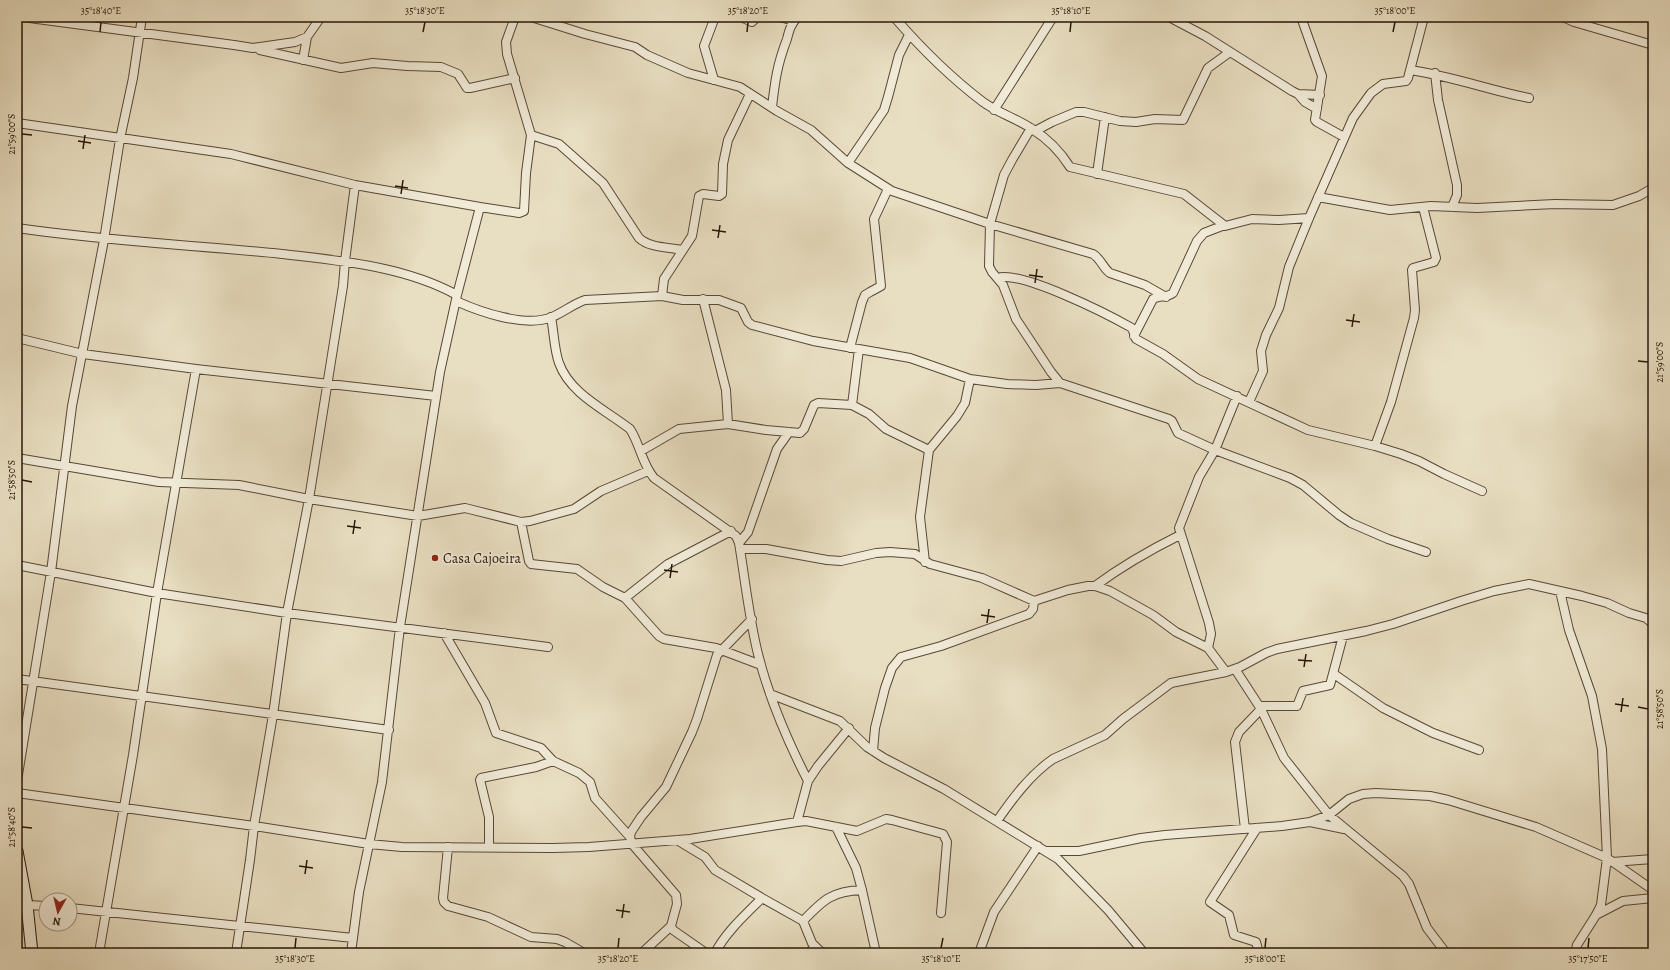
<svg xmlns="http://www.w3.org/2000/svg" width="1670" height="970" font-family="Alegreya,serif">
  <rect width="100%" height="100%" fill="#e8dec1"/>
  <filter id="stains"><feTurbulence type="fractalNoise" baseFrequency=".005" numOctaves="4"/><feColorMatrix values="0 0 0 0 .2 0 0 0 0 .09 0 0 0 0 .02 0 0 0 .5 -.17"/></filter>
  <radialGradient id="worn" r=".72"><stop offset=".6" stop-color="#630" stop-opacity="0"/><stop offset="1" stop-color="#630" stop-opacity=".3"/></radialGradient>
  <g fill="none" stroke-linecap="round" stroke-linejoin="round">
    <g stroke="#594836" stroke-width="10">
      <path id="minor" d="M 22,17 L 234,45 L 253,48 L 295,42 L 307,37 L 321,17
        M 531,17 L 585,34 L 635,47 L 647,55 L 688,73 L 740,87 L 777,111 L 811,130 L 848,163 L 892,191 L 990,224 L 1093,254 C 1101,259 1103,268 1110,273 L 1145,285 L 1166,297
        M 741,17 L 752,22 L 757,17
        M 780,17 L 794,21
        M 894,17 C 921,48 950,77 983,102 C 998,113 1016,118 1032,129 C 1048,139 1060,151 1070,167 L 1184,194 L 1225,226 L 1252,219 L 1279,220 L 1309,218
        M 1169,17 L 1205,36 L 1292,91 L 1298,94 L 1320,95
        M 1301,17 L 1322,76 L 1315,120 L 1317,122 L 1344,137
        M 1563,17 L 1574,22 L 1653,45
        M 260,50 L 341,68 L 373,63 L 407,66 L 441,67 L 458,74 L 467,88 L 470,88 L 515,78
        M 303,60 L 307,37
        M 1410,70 C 1451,76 1489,90 1529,98
        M 1435,73 L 1438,100 L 1457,185 L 1457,195 L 1452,207
        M 714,80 L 704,46 L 715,17
        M 1298,94 L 1305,102 L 1317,109
        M 772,107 C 775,81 777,65 787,39 C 789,31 791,23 798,17
        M 994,110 L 1053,17
        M 17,123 L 231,154 L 355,185 L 480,207 L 457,295 L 440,372 L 400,627 L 382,782 L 359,892 L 351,953
        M 1031,128 L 1012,160 L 1004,175 L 990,224 L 989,266 L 992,272 L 1003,285 L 1016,319 L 1051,372 L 1060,383
        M 1035,131 L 1052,122 L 1076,112 L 1084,112 L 1120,121 L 1136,122 L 1155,119 L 1183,120 L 1208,68 L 1230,52
        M 531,135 L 559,144 L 603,183 L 639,238 C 650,248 668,247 682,250
        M 848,163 L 884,110 L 888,97 L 899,55 L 909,35
        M 1097,174 L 1105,117
        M 1318,197 L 1390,210 L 1431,206 L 1477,208 L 1555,204 L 1613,205 L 1639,196 L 1653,188
        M 480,207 L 519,213 L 524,211 L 526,173 L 531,135 L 507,54 L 506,42 L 515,17
        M 17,228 C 105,241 193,245 282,254 C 341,261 404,266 457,295
        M 998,278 C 1021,270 1109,315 1132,328 L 1136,339 L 1163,354 L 1198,379 L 1308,430 L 1375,446 L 1401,454 L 1419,461 L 1444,474 L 1482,491
        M 662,296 L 683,300 L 719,300 L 741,308 L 748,322 L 752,325 L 813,341 L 910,358 L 970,379 L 1007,384 L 1036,385 L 1060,383 L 1169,419 L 1172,421 L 1178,433 L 1215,450 L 1290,478 L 1303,485 L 1339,515 L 1351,523 L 1388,539 L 1426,552
        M 703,299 L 726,390 L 728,424
        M 456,301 C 480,312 526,328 552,317 C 564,312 573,304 585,300 L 662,296 L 664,279 L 692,236 L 699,196 L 703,194 L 719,196 L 722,194 L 723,164 L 728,140 L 750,94
        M 551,317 C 554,332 554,349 559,363 C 570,394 606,410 630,429 C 640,444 642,464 654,478 L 736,536 L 739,543 C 745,579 749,618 758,654 C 769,698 787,740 808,781 L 797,822
        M 1134,336 L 1153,299 C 1159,295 1167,298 1173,293 L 1197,241 L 1204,233 L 1222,226
        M 17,338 L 83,354 L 196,369 L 436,396
        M 850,348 L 862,302 L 865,295 L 870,292 L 881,286 L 874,219 L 888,189
        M 1249,402 L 1263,371 L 1261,351 L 1266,335 L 1279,308 L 1289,267 L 1309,218 L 1353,118 L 1371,93 L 1383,84 L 1406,81 L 1408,78 L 1424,17
        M 852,405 L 859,349
        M 1375,446 L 1391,402 L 1414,318 L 1415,310 L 1412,270 L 1413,268 L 1434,262 L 1436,258 L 1423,207
        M 641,451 L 679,429 L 728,424 L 766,430 L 800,433 L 804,429 L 814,405 L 818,403 L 852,405 L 869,414 L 886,429 L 929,450
        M 17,458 L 159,482 L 239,485 L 309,499 L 418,516 L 465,508 L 521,522 L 530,521 L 574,509 L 601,491 L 648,471
        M 521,522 L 529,561 L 531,564 L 577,569 L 603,587 L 625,598 L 659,636 L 664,639 L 716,648 L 761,665
        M 739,543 L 748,532 L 777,449 L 789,432
        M 740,549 L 766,549 L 827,560 L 841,561 L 876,553 L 890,552 L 915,554 L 930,564 L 982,578 L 1034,601 L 1068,590 L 1088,586 L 1095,586 L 1110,591 L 1153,615 L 1176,632 L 1208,648 L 1226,672
        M 925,562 L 920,517 L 929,450 L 957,416 L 965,403 L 970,379
        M 17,565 L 157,593 L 287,613 L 548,647
        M 1095,586 C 1122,566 1150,550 1180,535
        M 1560,591 L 1569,630 L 1592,696 L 1602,749 L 1607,858 L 1601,905 L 1596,915 L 1577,945 L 1575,953
        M 625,598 L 668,564 L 731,531
        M 444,633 L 485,703 L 496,733 L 541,748 L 553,761 L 579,773 L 590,782 L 595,798 L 630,837
        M 1208,648 L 1211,634 L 1209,623 L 1179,528 L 1199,477 L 1215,450 L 1237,396
        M 1235,669 L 1261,709 L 1284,758 L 1329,815 L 1403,876 L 1409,884 L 1427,928 L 1446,953
        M 1334,674 L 1383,708 L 1433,733 L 1479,750
        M 17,679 L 389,730
        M 770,694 L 840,721 L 867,747 L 884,758 L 944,789 L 1058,859 L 1108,910 L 1144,953
        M 1259,706 L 1297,706 L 1303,691 L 1330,685 L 1343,636
        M 873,751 L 875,728 L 885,688 L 892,668 L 901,657 L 941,646 L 1029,614 L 1033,609 L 1034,601
        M 17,781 L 51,572 L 72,406 L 104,240 L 120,139 L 133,78 L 142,17
        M 808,781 L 818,766 L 849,728
        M 17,793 L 254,826 L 369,844 L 402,847 L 553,848 L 589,847 L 690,839 L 797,822 L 806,821 L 857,831 L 886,819 L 892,820 L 943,834 L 947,842 L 941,913
        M 997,821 C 1013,798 1030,775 1053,759 L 1105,735 L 1123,719 L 1171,683 L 1226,672 L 1240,667 L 1266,653 L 1277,649 L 1366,631 L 1393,624 L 1461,601 L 1494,591 L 1529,584 L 1582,596 L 1607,603 L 1629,613 L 1646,618 L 1653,624
        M 1310,822 L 1344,829
        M 836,827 L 856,868 L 862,890 L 876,953
        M 1257,828 L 1210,902 L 1229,915 L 1234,935 L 1256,942 L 1259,953
        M 1245,829 L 1235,742 L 1239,732 L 1261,709
        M 677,840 L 705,857 L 715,870 L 762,898 L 803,921 L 812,943 L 819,950 L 824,953
        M 448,847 L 443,898 L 444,902 L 448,906 L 488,917 L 531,937 L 557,939 L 565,942 L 584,953
        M 489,847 L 489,817 L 480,780 L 481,778 L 536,767 L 553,761
        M 1047,851 L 1079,851 L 1141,838 L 1165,835 L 1282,826 L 1310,822 L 1329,815 L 1349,799 L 1363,794 L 1376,793 L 1430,796 L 1448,800 L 1536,827 L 1607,858 L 1653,890
        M 1612,862 L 1653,859
        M 27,905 L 46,906
        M 70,908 L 353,938
        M 1596,915 L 1623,901 L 1653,898
        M 803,921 C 823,900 832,891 862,890
        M 99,953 L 133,755 L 157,593 L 196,369
        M 236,953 L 250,860 L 254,826 L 273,715 L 287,613 L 309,499 L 343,286 L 345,261 L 355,185
        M 642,953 L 671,926
        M 706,953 L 673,930 L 671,926 L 677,904 L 676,895 L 632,844 L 630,837 L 631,832 L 641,817 L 666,787 L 692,732 L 697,719 L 717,655 L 752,619
        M 715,953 C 726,932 745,915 762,898
        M 809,953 L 815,946
        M 979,953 L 994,912 L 1038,846"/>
    </g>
    <g stroke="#291608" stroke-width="13">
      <path id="secondary" d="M 17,851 L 27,905 L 32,953"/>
    </g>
    <use href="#minor" stroke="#f0ead7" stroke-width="8"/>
    <use href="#secondary" stroke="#f0ead7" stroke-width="11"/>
  </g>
  <path fill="none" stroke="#291608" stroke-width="1.5" d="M 100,32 L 101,22M 423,32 L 425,22M 747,32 L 748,22M 1070,32 L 1071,22M 1393,32 L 1395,22M 22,134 L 32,135M 78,141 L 91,143M 83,149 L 85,135M 395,186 L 408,188M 401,194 L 403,180M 712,230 L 726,232M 718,238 L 720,225M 1029,275 L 1043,277M 1035,283 L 1037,269M 1346,320 L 1360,322M 1352,327 L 1354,314M 1638,361 L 1648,362M 22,480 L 32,482M 347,526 L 361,528M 353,534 L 355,520M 664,570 L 678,572M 670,578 L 672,564M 981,615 L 995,617M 987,623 L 989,609M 1298,660 L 1312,661M 1304,667 L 1306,654M 1615,704 L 1629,706M 1638,707 L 1648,709M 1621,712 L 1623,698M 22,827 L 32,828M 299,866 L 313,868M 305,874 L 307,860M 616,910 L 630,912M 622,918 L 624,904M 295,948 L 296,938M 618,948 L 619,938M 941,948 L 943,938M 1265,948 L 1266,938M 1588,948 L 1589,938"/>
  <circle fill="#8f2418" stroke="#f0ead7" stroke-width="1.5" cx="435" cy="558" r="4"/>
  <g text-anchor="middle" stroke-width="3.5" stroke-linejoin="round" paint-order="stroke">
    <g font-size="14" fill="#291608" stroke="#f0ead7" text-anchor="start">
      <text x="443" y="563">Casa Cajoeira</text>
    </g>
  </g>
  <rect width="1670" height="970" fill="none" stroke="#e8dec1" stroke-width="44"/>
  <g transform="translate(58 912) rotate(188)"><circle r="19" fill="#f0ead7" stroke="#a09584"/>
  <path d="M0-3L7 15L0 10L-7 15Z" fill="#8f2418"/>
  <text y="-6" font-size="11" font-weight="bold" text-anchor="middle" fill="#291608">N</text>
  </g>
  <rect x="22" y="22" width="1626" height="926" fill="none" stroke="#291608" stroke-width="1.5"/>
  <g font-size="10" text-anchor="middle" fill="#291608">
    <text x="101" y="14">35°18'40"E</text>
    <text x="425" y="14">35°18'30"E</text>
    <text x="748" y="14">35°18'20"E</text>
    <text x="1071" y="14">35°18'10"E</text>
    <text x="1395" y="14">35°18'00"E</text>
    <text transform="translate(11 134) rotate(-90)" y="4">21°59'00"S</text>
    <text transform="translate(1659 362) rotate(-90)" y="4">21°59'00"S</text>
    <text transform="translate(11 480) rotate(-90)" y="4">21°58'50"S</text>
    <text transform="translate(1659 709) rotate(-90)" y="4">21°58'50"S</text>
    <text transform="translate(11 827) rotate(-90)" y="4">21°58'40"S</text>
    <text x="295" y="962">35°18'30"E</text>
    <text x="618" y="962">35°18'20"E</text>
    <text x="941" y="962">35°18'10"E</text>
    <text x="1265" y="962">35°18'00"E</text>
    <text x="1588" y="962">35°17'50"E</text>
  </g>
  <rect width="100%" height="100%" filter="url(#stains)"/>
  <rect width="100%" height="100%" fill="url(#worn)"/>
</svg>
